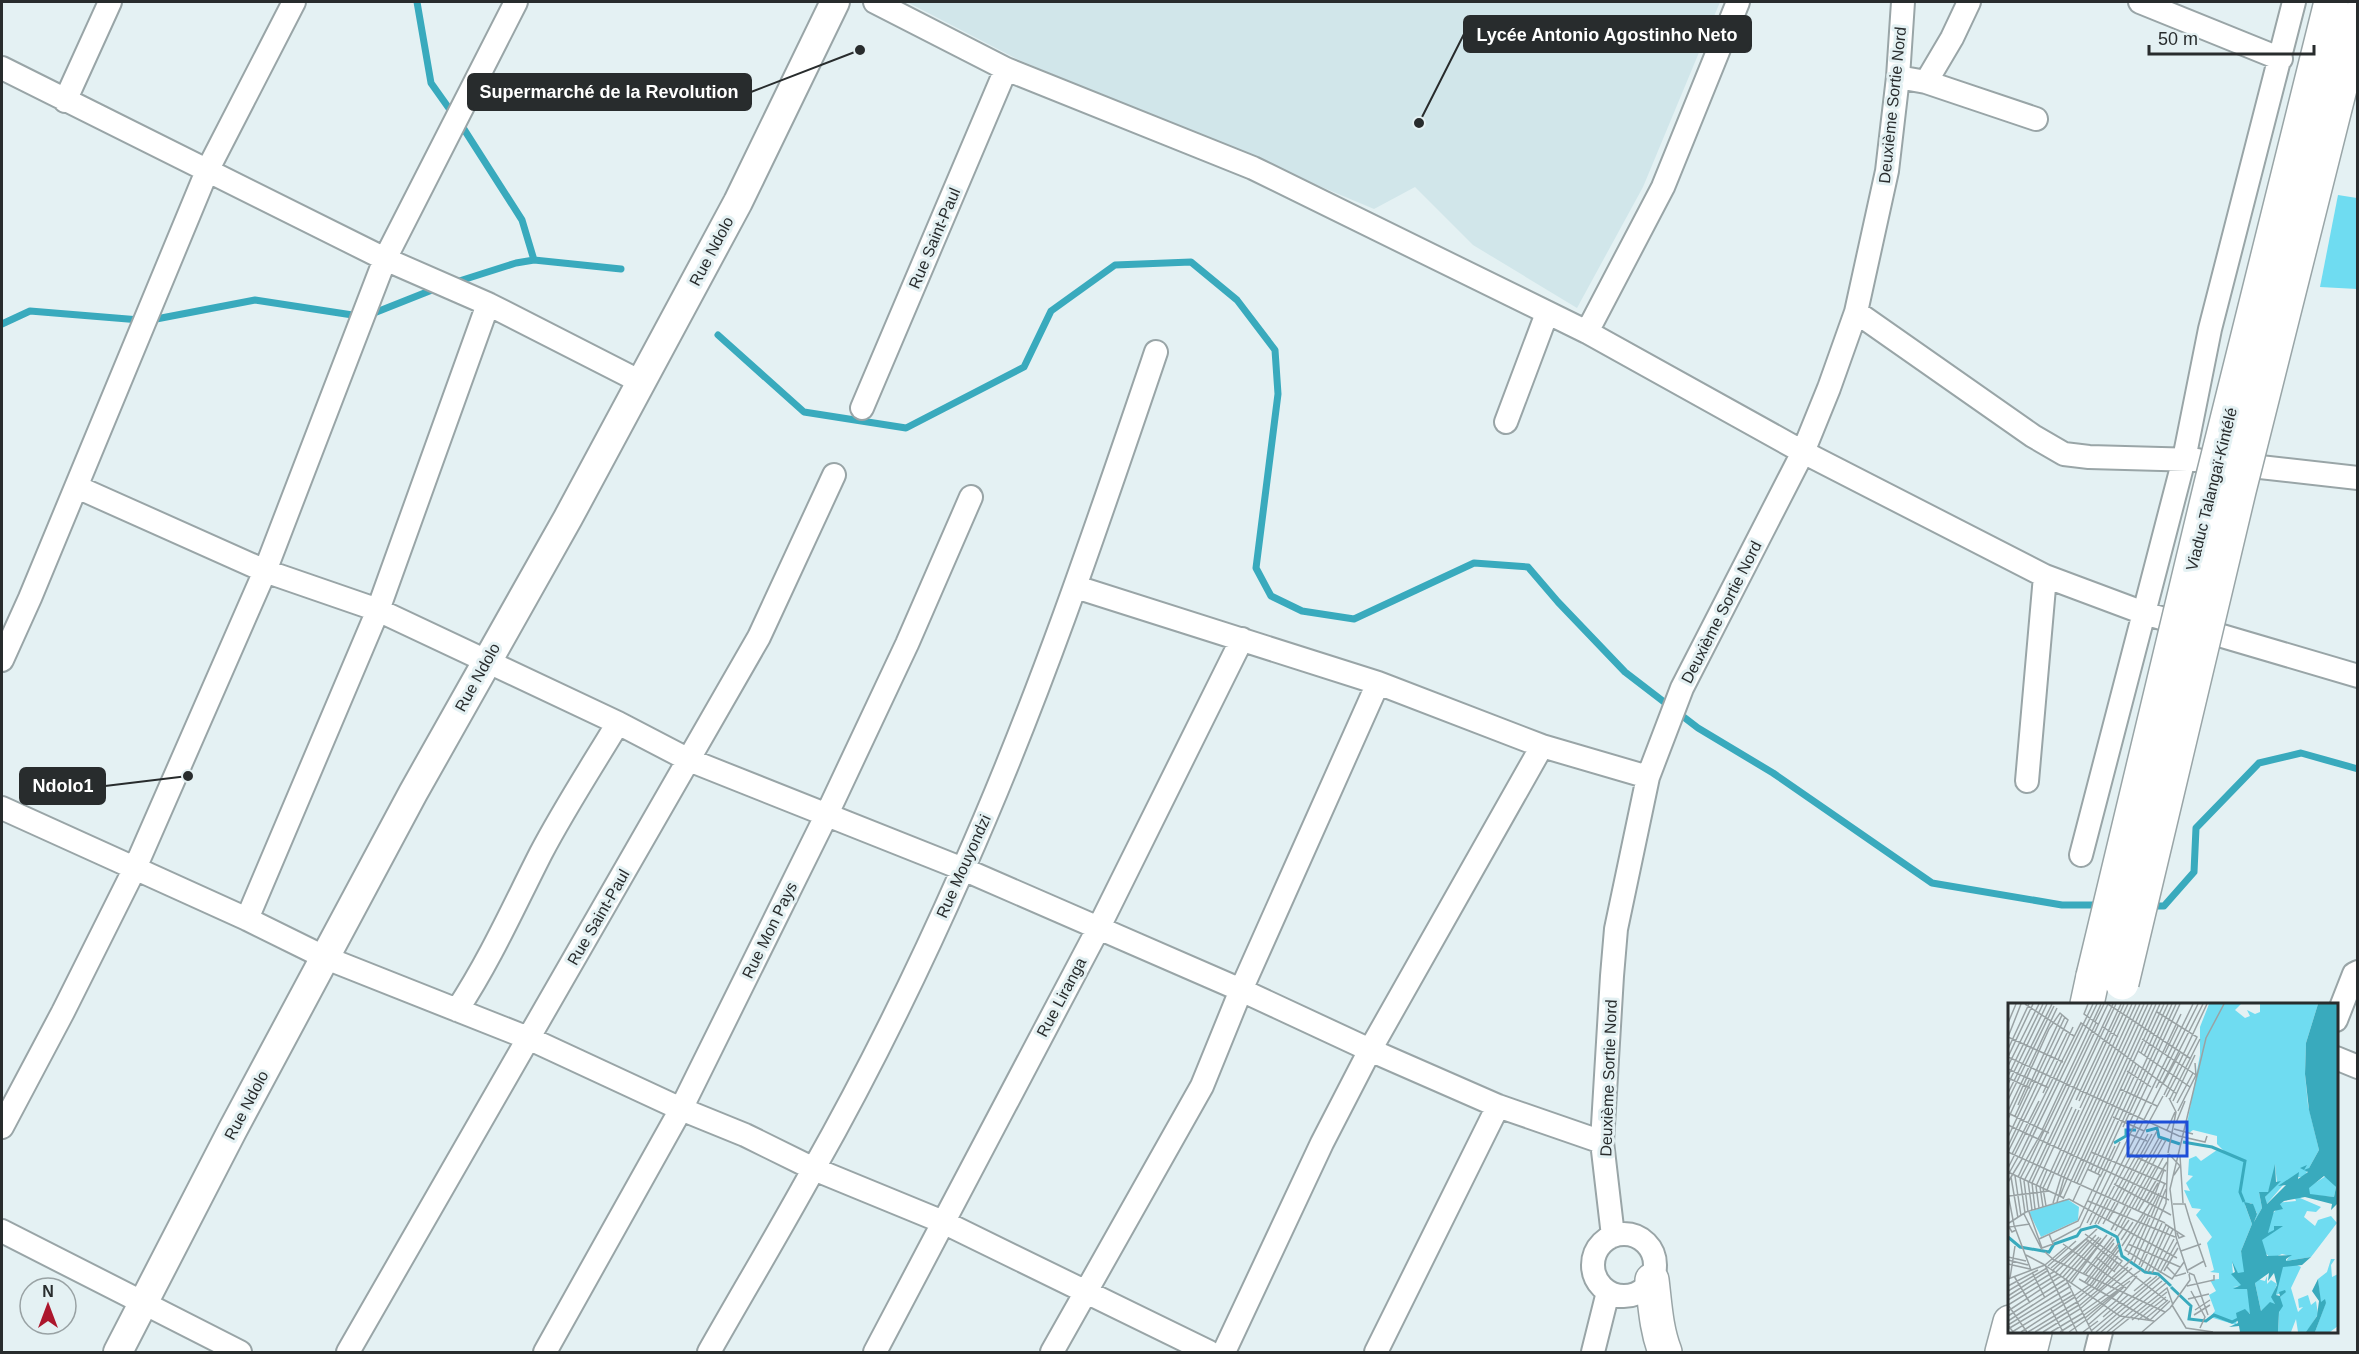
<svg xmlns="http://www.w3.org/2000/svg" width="2359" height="1354" font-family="Helvetica,sans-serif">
  <rect width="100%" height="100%" fill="#e4f1f3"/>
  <path fill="#d1e6ea" d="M 907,2 L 1720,2 L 1643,187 L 1577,308 L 1473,245 L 1415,187 L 1374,209 L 1019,60 Z"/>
  <path fill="#6fdcf1" d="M 2338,195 L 2357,198 L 2357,289 L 2320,287 Z"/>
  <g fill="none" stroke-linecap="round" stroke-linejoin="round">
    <path stroke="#39aabd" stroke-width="7" d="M 417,2 L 431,83 L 453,114
      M 460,123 L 522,220 L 534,260
      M 453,283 L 516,263 L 534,260 L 621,269
      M 369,315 L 437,288
      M 151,320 L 255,300 L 359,316
      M 2,324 L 30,311 L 140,320
      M 718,335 L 804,412 L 906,428 L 1024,367 L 1051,311 L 1115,265 L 1191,262 L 1237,300 L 1275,350 L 1278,394 L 1256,568 L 1271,596 L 1302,611 L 1354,619 L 1474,563 L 1528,567 L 1558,602 L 1625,672 L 1698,728 L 1773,773 L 1932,883 L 2062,905 L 2101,905
      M 2151,906 L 2164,906 L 2194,872 L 2196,828 L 2259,763 L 2301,753 L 2358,769"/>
    <g stroke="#99a5a7" stroke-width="26">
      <path id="minor" d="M 875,2 L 1006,69 L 1253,168 L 1587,332 L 1803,452 L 2045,576 L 2144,613 L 2358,676
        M 2140,2 L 2281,59
        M 2,68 L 385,259 L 488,304 L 641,382
        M 1898,77 L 1926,82 L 1952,38 L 1969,2
        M 1926,82 L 2036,119
        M 65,101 L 110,2
        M 1856,312 L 2033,436 L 2064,454 L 2089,457 L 2197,460
        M 1587,332 L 1663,187 L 1738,2
        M 862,408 L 1006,69
        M 1506,422 L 1547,313
        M 2233,464 L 2358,478
        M 77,487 L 265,571 L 378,610 L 618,723 L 689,760 L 963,869 L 1241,990 L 1370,1050 L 1498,1106 L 1602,1142
        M 1076,587 L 1378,683 L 1542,746 L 1648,777
        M 2,660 L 30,598 L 207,171 L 294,2
        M 2027,781 L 2045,576
        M 2,808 L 247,919 L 326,958 L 528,1038 L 681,1109 L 745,1135 L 814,1169 L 943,1222 L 1209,1352
        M 2081,855 L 2184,459 L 2210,329 L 2294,2
        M 247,919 L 378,610 L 488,304
        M 457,1010 C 490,960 514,906 541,853 C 564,809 592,766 618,723
        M 2336,1020 L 2354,974 L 2358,972
        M 2336,1058 L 2358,1067
        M 2,1127 L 63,1012 L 135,868 L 265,571 L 385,259 L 516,2
        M 2,1231 L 240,1352
        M1593 1265a31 31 0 1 1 62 0a31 31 0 1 1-62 0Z
        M 1613,1236 L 1602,1142 L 1612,976 L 1616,929 L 1648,777 L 1682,688 L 1803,452 L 1829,388 L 1856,312 L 1887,171 L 1898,77 L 1903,2
        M 348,1352 L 759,637 L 834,475
        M 545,1352 L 681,1109 L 826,816 L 907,644 L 971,497
        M 709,1352 C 743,1292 779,1232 813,1170 C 868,1073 918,971 963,869 C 1038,701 1097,526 1156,352
        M 875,1352 L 1098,929 L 1242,639
        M 1052,1352 L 1202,1086 L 1241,990 L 1378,683
        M 1224,1352 L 1322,1143 L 1370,1050 L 1542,746
        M 1376,1352 L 1498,1106
        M 1593,1352 L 1608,1292
        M 2096,1352 L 2101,1332"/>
    </g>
    <g stroke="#99a5a7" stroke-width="32">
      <path id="major" d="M 118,1352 L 232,1131 L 413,793 L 568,518 L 738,202 L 835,2"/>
    </g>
    <g stroke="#99a5a7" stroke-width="36">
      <path id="highway" d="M 2087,1004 L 2093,976
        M 1652,1280 C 1655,1304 1656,1329 1665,1352
        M 2002,1352 L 2010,1322
        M 2030,1352 L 2035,1332"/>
    </g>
    <use href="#minor" stroke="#fff" stroke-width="22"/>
    <use href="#major" stroke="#fff" stroke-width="28"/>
    <use href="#highway" stroke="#fff" stroke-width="33"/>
    <g stroke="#99a5a7" stroke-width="36" stroke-linecap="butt">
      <path id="highway-bridge" d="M 2093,976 L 2211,484 L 2331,2
        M 2122,983 L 2239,491 L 2358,17"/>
    </g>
    <use href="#highway-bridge" stroke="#fff" stroke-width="33"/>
  </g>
  <g text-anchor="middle" stroke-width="6" stroke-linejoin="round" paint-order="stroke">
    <g font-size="16" fill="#282c2d" stroke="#e4f1f3">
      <text transform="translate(1892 105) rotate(-84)" y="6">Deuxième Sortie Nord</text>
      <text transform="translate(934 238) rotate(-67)" y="6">Rue Saint-Paul</text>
      <text transform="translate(711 251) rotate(-62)" y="6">Rue Ndolo</text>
      <text transform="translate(2211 489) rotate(-76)" y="6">Viaduc Talangaï-Kintélé</text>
      <text transform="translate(1721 612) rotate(-63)" y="6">Deuxième Sortie Nord</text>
      <text transform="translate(477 677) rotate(-61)" y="6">Rue Ndolo</text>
      <text transform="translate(963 866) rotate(-66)" y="6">Rue Mouyondzi</text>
      <text transform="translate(598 917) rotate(-60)" y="6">Rue Saint-Paul</text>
      <text transform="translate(769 930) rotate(-64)" y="6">Rue Mon Pays</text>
      <text transform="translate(1061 997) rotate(-62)" y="6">Rue Liranga</text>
      <text transform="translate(1608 1078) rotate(-88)" y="6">Deuxième Sortie Nord</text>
      <text transform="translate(246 1105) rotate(-62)" y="6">Rue Ndolo</text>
    </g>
  </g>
  <g transform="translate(2008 1003)">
    <rect width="330" height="330" fill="#e4f1f3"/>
    <path d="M 201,1 L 233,1 L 227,7 L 237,15 L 242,13 L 239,7 L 247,11 L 252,9 L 252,1 L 310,1 L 298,40 L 297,71 L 300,102 L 311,147 L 296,174 L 286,174 L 276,181 L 258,202 L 257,194 L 269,180 L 267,161 L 266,175 L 260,189 L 257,192 L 251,189 L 254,205 L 246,219 L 249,210 L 243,200 L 237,202 L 244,221 L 233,248 L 238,270 L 235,271 L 241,276 L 239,281 L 234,280 L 234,270 L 230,271 L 224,259 L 225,271 L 235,283 L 225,284 L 239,284 L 243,311 L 237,308 L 229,315 L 228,322 L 202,314 L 207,308 L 201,292 L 208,288 L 202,277 L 211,276 L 211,270 L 202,269 L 206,267 L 199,240 L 204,234 L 188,212 L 193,206 L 184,205 L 176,187 L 182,188 L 178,180 L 185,173 L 180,172 L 181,156 L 188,153 L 193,158 L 209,147 L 216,148 L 209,141 L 209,133 L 185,127 L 181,130 L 178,126 L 192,52 L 192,24 ZM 314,170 L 299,185 L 318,173 L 328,184 L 326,194 L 303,192 L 294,187 ZM 295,189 L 298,190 L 292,195 L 313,204 L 308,209 L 299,208 L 296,214 L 307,223 L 310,217 L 323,213 L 329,220 L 303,254 L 278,258 L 282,253 L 274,251 L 263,256 L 254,246 L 252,235 L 257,227 L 260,229 L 263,212 L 273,202 L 268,200 L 288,198 L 286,192 ZM 59,196 L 71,204 L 70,217 L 33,234 L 21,209 ZM 323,256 L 327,256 L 323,262 L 324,274 L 330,271 L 330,323 L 322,329 L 307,329 L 318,299 L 313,305 L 310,276 L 319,269 ZM 285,260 L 293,264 L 283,285 L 290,309 L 295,304 L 291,305 L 290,296 L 300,292 L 303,302 L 308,298 L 310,311 L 299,329 L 290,329 L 288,316 L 283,329 L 270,329 L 272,294 L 278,288 L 268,292 L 271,272 L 274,264 ZM 259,273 L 259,281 L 263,277 L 269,281 L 264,294 L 267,301 L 253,308 L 247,280 L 249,276 L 257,278 Z" fill="#6fdcf1"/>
    <path d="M 310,1 L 330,1 L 330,200 L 323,207 L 324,201 L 297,194 L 276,198 L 272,201 L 275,206 L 266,208 L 260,230 L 266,227 L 266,223 L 275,223 L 254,237 L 259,253 L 284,252 L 278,256 L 278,258 L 303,254 L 294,262 L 275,264 L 268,292 L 272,293 L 271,289 L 277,287 L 278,289 L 272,294 L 275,303 L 271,309 L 270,329 L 232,329 L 231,323 L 221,324 L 230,320 L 228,310 L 237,306 L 242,311 L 239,286 L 225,286 L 233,282 L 223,271 L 227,269 L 224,258 L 230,270 L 236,269 L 233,248 L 244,221 L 236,199 L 245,201 L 249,211 L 246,219 L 254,205 L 251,189 L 260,189 L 267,161 L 268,179 L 273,178 L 257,194 L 259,201 L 278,182 L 270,183 L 291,169 L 290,176 L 300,169 L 292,165 L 299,162 L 296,167 L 301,165 L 311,147 L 301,107 L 297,71 L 298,40 ZM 316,173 L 328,184 L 326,194 L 302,191 L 301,185 ZM 261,270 L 260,278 L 266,270 L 269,282 L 263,294 L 267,301 L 262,299 L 253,308 L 247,280 ZM 310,276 L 313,299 L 317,296 L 318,300 L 307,329 L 298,329 L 309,313 L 311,298 L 304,288 Z" fill="#39aabd" fill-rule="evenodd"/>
    <path fill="none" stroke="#39aabd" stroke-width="3" d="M 138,128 L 149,125 L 151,134 L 172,141M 175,139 L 204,144 L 237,158 L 232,189 L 236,199M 106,140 L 118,133 L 118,127 L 128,127M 0,234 L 12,244 L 41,249 L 46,241 L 69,233 L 73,227 L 88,223 L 109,234 L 114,253 L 137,269 L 150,271 L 163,283M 163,284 L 183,303 L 181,316 L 198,318 L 206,312 L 224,319 L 230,316"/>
    <path fill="none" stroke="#99a2a4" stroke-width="1.5" d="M 17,1 L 66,33M 25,1 L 0,54 L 171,133 L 197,139 L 199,133M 80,1 L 76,11 L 90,21M 149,9 L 189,34 L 158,94M 87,19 L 96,1M 0,20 L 8,1M 95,24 L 110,34M 0,34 L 55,59M 0,34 L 13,1M 134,36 L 188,72M 101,41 L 120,1M 0,46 L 21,1M 130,48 L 182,84M 133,50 L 156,1M 157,50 L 170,23M 136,53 L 160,1M 0,63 L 31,1M 0,66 L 41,85M 119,68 L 143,84M 0,73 L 35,1M 0,75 L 22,85M 133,77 L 168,1M 0,81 L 39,1M 155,81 L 172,50M 148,85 L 190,1M 112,86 L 149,103M 0,90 L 44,1M 35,90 L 65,24M 156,92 L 199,1M 162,96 L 192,36M 0,97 L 46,3M 68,97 L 113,1M 71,98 L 116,1M 165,98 L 187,52M 169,100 L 185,70M 10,102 L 22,75M 72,105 L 102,41M 0,108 L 49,5M 170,108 L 188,72 L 187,60M 0,110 L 41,130M 7,113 L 54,12M 105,114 L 136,128M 0,116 L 41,26 L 52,10 L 60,17 L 0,143M 168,120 L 177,98M 121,121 L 173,11M 0,122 L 161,197M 115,124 L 172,1M 166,126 L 185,131M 34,127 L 93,1M 159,127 L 167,109M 121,131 L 139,138M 0,134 L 57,14M 50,145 L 68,106M 0,149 L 60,28M 0,149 L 157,220M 83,149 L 158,181M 160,150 L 168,109 L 161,95M 4,151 L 31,98M 122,151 L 158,168M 161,151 L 172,163 L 166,172M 172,153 L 175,200M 11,154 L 85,1M 14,155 L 89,1M 18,157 L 35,127M 21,159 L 88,20M 25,160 L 100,1 L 183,56M 0,165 L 73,20 L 169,91M 36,165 L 64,104M 79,166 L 92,172 L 85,187M 83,167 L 131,63M 43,168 L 71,107M 0,169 L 56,195M 87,169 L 164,1M 46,170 L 124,1M 50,171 L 128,1M 90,171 L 133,78M 0,172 L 10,154M 7,173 L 13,213M 53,173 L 132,1M 3,174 L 10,215M 10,174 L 18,157M 56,174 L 136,1M 92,174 L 107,143M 12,175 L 17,210M 12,176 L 21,159M 59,176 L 140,1M 20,178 L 24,207M 0,179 L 14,156M 21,179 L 105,1M 66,179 L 148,1M 69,180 L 152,1M 106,181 L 163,212M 39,187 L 46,170M 0,191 L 6,222 L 23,267M 93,191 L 185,1M 1,193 L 41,188M 52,193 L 59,176M 97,193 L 195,1M 100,195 L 155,93M 55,196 L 144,1M 104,196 L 140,131M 65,198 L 128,61M 80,198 L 167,234M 107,198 L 144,131M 49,199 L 56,175M 110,199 L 149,128M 139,199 L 150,180M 45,200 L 53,174M 114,201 L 151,135M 165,201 L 177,201 L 182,218M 117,202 L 154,136M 38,203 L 35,185 L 43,169M 35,204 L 32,184 L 39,167M 121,204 L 158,137M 31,205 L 28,183 L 36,166M 124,205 L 148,163M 27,206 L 24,180 L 108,1M 127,207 L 155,155M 130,208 L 159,159M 20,209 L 16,178 L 25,161M 21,209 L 34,245M 16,211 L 34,247M 137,212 L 117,247 L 164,276 L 176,259M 140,212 L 151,190M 143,214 L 157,180M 146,215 L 158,186M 100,217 L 110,200M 182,218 L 198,264M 1,220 L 18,209 L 61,196 L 169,255M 79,220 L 93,192M 87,221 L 100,196M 90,221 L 103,197M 95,221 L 107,199M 157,221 L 176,233 L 171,235 L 169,230M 82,222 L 97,194M 113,224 L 123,206M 8,227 L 4,229 L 1,224 L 22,221M 103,227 L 117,203M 107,228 L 120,204M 77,231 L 114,258 L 106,268M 110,233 L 121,217M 31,236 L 70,218 L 84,188M 78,236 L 159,298M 113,237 L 125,219M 44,239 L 72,224 L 112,139M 55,241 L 118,285M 120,241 L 172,264M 114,243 L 146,194 L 156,167M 34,245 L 45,241 L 41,231M 173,248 L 193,241M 37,249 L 46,257 L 157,309M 18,252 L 37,262M 120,252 L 140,213M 0,254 L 18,258M 88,254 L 107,269M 0,257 L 20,262M 126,260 L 146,216M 0,261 L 22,266M 37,262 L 58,244M 131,262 L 158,200 L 160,151M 38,263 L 112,313 L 146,318M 40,263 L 68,238M 133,264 L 154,220M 159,264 L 168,273 L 178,270M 43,265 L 85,230M 45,267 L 89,226M 180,267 L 196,258M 137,268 L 158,222M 149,268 L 166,236M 156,268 L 170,245M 24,269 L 37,295M 48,269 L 81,237M 140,269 L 161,224M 144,270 L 165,226M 152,270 L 169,239M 180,270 L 168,234 L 162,186 L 198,35 L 216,1M 181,270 L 186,272 L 200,312M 75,271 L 104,234M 52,272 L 88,232M 77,272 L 106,236M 6,273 L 22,300M 55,274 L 91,234M 2,275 L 7,243M 0,276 L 37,262 L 69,329M 71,276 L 142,317M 61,278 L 99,232M 77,279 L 106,240M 63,280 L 95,237M 79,280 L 111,240M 82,282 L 110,244M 0,283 L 30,267M 179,283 L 206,277 L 206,272M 102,285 L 124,265M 89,286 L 110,259M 91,287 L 124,256 L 142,215M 0,288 L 39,265M 126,288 L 143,274M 183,288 L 197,314 L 192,325M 0,293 L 39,268M 66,293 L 81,282M 68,296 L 84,283 L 111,247M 180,296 L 201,291M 0,297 L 47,268M 109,297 L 129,273M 70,299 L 87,285 L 110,253M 164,302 L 178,325 L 205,329M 71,303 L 90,287M 43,306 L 55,329M 187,307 L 202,297M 0,308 L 53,273M 74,309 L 133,267M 76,312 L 122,278M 186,312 L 202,302M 0,313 L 58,276M 95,314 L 120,292M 77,315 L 110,288M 137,316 L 160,297M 124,317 L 159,289M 130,317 L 158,294M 142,317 L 162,298M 0,318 L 59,280M 78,318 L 116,284M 80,322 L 109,297M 0,326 L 63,289M 83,328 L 149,273M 4,329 L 65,292M 5,329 L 0,322 L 63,283M 13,329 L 67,294M 19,329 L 0,302 L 50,271M 20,329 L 69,299M 27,329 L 71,302M 35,329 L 72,306 L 120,264M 43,329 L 75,310M 52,329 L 76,314M 61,329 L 78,317M 75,329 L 90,318M 84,329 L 58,276 L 93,235M 88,329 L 152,274M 93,329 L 154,278M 99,329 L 158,280M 104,329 L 159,285 L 165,302M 134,329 L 162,305 L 182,277 L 181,271"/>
    <path fill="#1d4ed8" fill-opacity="0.15" stroke="#1d4ed8" stroke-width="3" d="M 120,119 L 179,119 L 179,153 L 120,153 Z"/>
    <rect width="330" height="330" fill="none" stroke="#282c2d" stroke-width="3"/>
  </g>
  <path fill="none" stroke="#282c2d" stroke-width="2" d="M1419 123L1464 34M860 50L751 92M188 776L105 786"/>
  <g fill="#282c2d" stroke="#e4f1f3" stroke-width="2">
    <circle cx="1419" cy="123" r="6"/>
    <circle cx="860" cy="50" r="6"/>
    <circle cx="188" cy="776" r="6"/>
  </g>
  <g fill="#282c2d" stroke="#282c2d" stroke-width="2">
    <rect x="1464" y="16" width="287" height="36" rx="6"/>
    <rect x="468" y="74" width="283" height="36" rx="6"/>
    <rect x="20" y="768" width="85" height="36" rx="6"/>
  </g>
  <g font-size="18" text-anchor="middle" font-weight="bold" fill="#fff">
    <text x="1607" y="41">Lycée Antonio Agostinho Neto</text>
    <text x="609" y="98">Supermarché de la Revolution</text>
    <text x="63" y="792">Ndolo1</text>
  </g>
  <rect width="2359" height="1354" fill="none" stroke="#282c2d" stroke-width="6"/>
  <g transform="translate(48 1306)"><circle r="28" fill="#e4f1f3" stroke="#99a2a4" stroke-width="1.5"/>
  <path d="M0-4.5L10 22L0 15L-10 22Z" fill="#ac172d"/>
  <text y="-9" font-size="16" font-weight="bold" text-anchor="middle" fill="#282c2d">N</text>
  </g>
  <path d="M2149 45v9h165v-9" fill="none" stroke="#282c2d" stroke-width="3"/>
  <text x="2158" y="45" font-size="18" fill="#282c2d" stroke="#e4f1f3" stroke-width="4.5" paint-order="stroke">50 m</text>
</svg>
